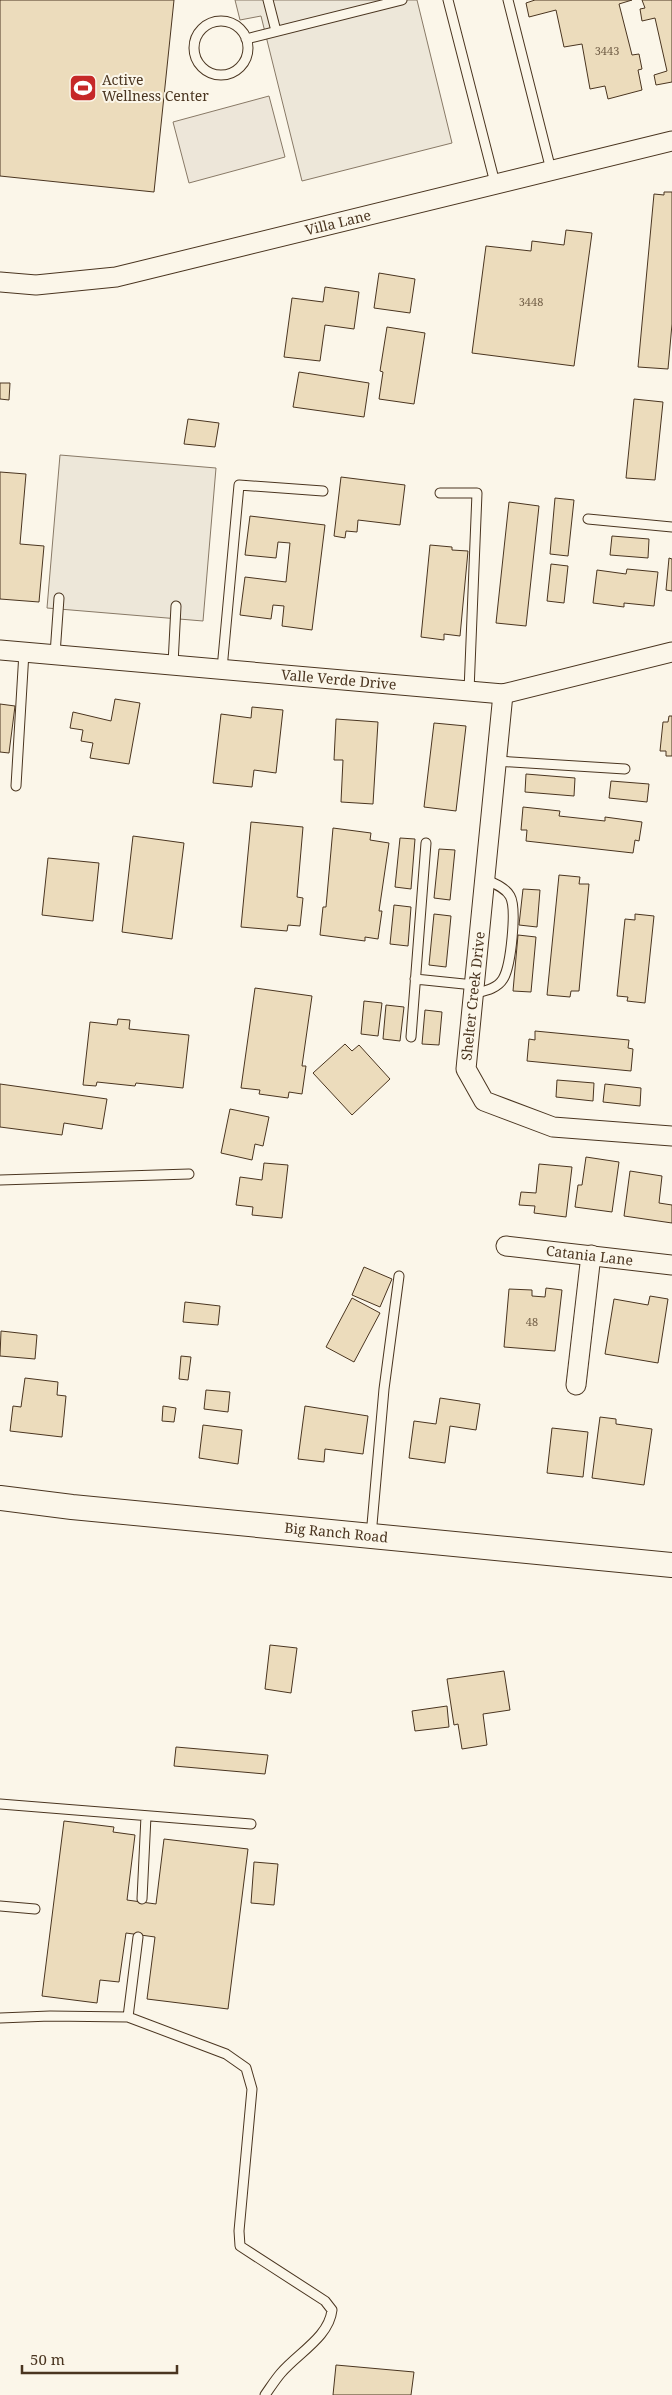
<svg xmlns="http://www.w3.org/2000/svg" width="672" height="2395" font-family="'Noto Serif',serif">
  <rect width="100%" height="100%" fill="#fbf6e9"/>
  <path fill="#ede6d9" stroke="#887966" d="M 269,96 L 285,157 L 189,183 L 173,122 Z"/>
  <path fill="#ede7d9" stroke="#887966" d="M 235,0 L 417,0 L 452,143 L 302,181 L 261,16 L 240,20 Z
    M 60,455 L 216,468 L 203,621 L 47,608 Z"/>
  <path fill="#ecdcbc" stroke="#4a3520" d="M 0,0 L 174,0 L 154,192 L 0,176 Z
    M 535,0 L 632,0 L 619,4 L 632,55 L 639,54 L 642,69 L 638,70 L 642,90 L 608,99 L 605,86 L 590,89 L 582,44 L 564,47 L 556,10 L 529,17 L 526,3 Z
    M 642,0 L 672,0 L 672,82 L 656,85 L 654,75 L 667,71 L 655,18 L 642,21 L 640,9 L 645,8 Z
    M 664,192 L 672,192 L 672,324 L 668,369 L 638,367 L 654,194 L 664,195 Z
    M 566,230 L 592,233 L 574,366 L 472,353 L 486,246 L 531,251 L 532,241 L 564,245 Z
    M 379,273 L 415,279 L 410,313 L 374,308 Z
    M 325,287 L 359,292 L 354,329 L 325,325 L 320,361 L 284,357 L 292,298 L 323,302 Z
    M 387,327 L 425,333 L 414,404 L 379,399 L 383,372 L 380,371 Z
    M 299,372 L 369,383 L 364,417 L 293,407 Z
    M 0,383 L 10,383 L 9,400 L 0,399 Z
    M 634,399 L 663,402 L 655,480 L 626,478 Z
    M 188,419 L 219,423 L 215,447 L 184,444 Z
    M 0,472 L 26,474 L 20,544 L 44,546 L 39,602 L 0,599 Z
    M 341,477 L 405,485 L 400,525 L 358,520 L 357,532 L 346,531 L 345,538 L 334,536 Z
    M 555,498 L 574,500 L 568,556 L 550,554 Z
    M 509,502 L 539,506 L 526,626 L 496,623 Z
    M 250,516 L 325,525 L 312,630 L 282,626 L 284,606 L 273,605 L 271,619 L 240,615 L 245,577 L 286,582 L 290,543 L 278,542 L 276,558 L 245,555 Z
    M 612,536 L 649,539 L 648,558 L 610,555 Z
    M 430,545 L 452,547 L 452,550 L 468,551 L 460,636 L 444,634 L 444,640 L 421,637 Z
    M 669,558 L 672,559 L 672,591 L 666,590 Z
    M 551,564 L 568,566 L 564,603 L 547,601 Z
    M 627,569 L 658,572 L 654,606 L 624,603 L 624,607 L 593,603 L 597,570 L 626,574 Z
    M 115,699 L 140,703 L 129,764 L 90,758 L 93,743 L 81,741 L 83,730 L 70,728 L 73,712 L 111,721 Z
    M 0,704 L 15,706 L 9,753 L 0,752 Z
    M 252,707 L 283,710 L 276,773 L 254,770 L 252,787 L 213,783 L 221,714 L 251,718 Z
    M 669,716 L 672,716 L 672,756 L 666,756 L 666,751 L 660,751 L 663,722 L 668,722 Z
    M 336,719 L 378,722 L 373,804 L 341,802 L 343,760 L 334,760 Z
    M 434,723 L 466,726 L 456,811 L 424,807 Z
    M 526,774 L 575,778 L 574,796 L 525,792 Z
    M 611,781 L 649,784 L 647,802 L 609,798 Z
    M 523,807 L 560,811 L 559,816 L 605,821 L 605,817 L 642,822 L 639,841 L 635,840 L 633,853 L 526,841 L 527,830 L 521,830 Z
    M 251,822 L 303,827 L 297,897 L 303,898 L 300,926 L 288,925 L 287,931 L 241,927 Z
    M 333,828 L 371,833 L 370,840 L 389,843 L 379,911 L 382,911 L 378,939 L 365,937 L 365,941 L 320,935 L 323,907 L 326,907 Z
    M 133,836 L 184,843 L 172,939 L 122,932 Z
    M 400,838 L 415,839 L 411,889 L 395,887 Z
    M 439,849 L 455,850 L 450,900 L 434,898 Z
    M 48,858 L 99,863 L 93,921 L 42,915 Z
    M 559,875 L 580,877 L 579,884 L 589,884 L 579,991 L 571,991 L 570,997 L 547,995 Z
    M 523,889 L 540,890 L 537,927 L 519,925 Z
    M 394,905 L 411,907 L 408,946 L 390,944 Z
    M 434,914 L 451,916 L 446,967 L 429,965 Z
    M 635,914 L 654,916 L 645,1003 L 627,1001 L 628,997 L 617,996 L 625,919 L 635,920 Z
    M 518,935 L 536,937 L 531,992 L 513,991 Z
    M 255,988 L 312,996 L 302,1066 L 306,1066 L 302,1094 L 289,1092 L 288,1098 L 259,1094 L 260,1090 L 241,1088 Z
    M 364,1001 L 382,1003 L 378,1036 L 361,1034 Z
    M 386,1005 L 404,1007 L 400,1041 L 383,1039 Z
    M 425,1010 L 442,1012 L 439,1045 L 422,1044 Z
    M 118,1019 L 130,1020 L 129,1029 L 189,1035 L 183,1088 L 136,1083 L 135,1086 L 97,1082 L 96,1086 L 83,1085 L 90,1022 L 117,1025 Z
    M 535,1031 L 629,1040 L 628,1048 L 633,1049 L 631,1071 L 527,1061 L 529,1039 L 535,1040 Z
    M 345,1044 L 352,1051 L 359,1045 L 390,1079 L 352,1115 L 313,1073 Z
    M 557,1080 L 594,1083 L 593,1101 L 556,1097 Z
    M 0,1084 L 107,1099 L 102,1129 L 64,1123 L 62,1135 L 0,1127 Z
    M 605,1084 L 641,1088 L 640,1106 L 603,1102 Z
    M 230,1109 L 269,1117 L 263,1146 L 255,1144 L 252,1160 L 221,1153 Z
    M 586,1157 L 619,1162 L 612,1212 L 575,1207 L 578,1185 L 582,1185 Z
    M 264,1163 L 288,1165 L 282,1218 L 252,1215 L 253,1207 L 236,1205 L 240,1177 L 262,1180 Z
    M 539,1164 L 572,1167 L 566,1217 L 534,1213 L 535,1206 L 519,1205 L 521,1192 L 536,1193 Z
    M 630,1171 L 662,1176 L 659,1203 L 672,1205 L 672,1223 L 624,1216 Z
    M 364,1267 L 392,1279 L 380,1307 L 352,1295 Z
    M 546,1288 L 562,1290 L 555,1351 L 504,1347 L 509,1289 L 532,1290 L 532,1296 L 545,1297 Z
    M 650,1296 L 668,1299 L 658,1363 L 605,1354 L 614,1299 L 648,1305 Z
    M 352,1298 L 380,1313 L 354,1362 L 326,1347 Z
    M 185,1302 L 220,1306 L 218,1325 L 183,1322 Z
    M 1,1331 L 37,1335 L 35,1359 L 0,1356 Z
    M 181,1356 L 191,1357 L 188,1380 L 179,1379 Z
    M 25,1378 L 58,1382 L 57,1395 L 66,1396 L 62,1437 L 10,1431 L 13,1406 L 21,1407 Z
    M 206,1390 L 230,1392 L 228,1412 L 204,1409 Z
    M 440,1398 L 480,1404 L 476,1430 L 450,1426 L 445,1463 L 409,1458 L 414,1421 L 436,1424 Z
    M 163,1406 L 176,1408 L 174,1422 L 162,1421 Z
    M 305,1406 L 368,1416 L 363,1454 L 325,1449 L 324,1462 L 298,1459 Z
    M 600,1417 L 616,1419 L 616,1424 L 652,1429 L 644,1485 L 592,1478 Z
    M 203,1425 L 242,1430 L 238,1464 L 199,1458 Z
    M 552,1428 L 588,1432 L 583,1477 L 547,1473 Z
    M 270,1645 L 297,1648 L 291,1693 L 265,1689 Z
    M 504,1671 L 510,1710 L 483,1714 L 487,1745 L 462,1749 L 458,1724 L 454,1725 L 447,1679 Z
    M 447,1706 L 449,1727 L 415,1731 L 412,1711 Z
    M 176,1747 L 268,1755 L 265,1774 L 174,1766 Z
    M 64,1821 L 114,1827 L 113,1832 L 135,1835 L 127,1900 L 156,1904 L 164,1839 L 248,1849 L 228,2009 L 147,1999 L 155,1937 L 126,1933 L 119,1982 L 100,1980 L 97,2003 L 42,1996 Z
    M 254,1862 L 278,1864 L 274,1905 L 251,1903 Z
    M 336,2365 L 414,2372 L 411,2395 L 333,2395 Z"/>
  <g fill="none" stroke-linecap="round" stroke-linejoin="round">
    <g stroke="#4a3520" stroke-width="11">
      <path id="service" d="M 268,0 L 276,31
        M 448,0 L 495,183
        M 508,0 L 551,170
        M194 48a27 27 0 1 1 54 0a27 27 0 1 1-54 0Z
        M 246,39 L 402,0
        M 440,493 L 477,493 L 469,691
        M 588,519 L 672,527
        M 55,654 L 59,598
        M 173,664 L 176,606
        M 222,669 L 239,485 L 323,491
        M 496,761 L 625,769
        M 16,786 L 24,652
        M 415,979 L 474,985
        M 473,994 C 484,991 497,989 503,979 C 511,966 517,908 510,896 C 505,887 493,883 484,879
        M 411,1037 L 426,843
        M 0,1180 L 189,1174
        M 371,1536 L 384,1389 L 399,1276
        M 0,1804 L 251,1824
        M 142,1899 L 146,1816
        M 0,1906 L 35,1909
        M 128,2017 L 226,2054 L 246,2068 L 252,2089 L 239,2231 L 240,2246 L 325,2301 L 332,2310 C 329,2337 298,2353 281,2373 C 275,2380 270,2388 265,2395
        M 0,2018 L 50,2016 L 128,2017 L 138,1937"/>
    </g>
    <g stroke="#4a3520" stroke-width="21">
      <g id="minor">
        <path id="s1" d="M 0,282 L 36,285 L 116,277 L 672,141"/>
        <path id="s2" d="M 0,650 L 503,694 L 672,652"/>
        <path d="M 503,694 L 466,1069 L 484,1101 L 553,1127 L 672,1136"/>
        <path id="s3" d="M 506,1246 L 672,1265"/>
        <path d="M 576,1385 L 591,1255"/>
      </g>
    </g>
    <g stroke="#4a3520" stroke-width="26">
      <g id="tertiary">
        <path id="s4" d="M 0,1498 L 72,1507 L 672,1565"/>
      </g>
    </g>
    <use href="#service" stroke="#fbf6e9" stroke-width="9"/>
    <use href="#minor" stroke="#fbf6e9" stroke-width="19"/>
    <use href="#tertiary" stroke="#fbf6e9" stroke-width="24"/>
  </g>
  <defs>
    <g id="stadium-square" transform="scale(1.4375)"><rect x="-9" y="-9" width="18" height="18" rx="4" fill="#c62828" stroke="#fbf6e9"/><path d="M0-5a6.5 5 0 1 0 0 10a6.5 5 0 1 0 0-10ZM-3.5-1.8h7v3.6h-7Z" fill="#fff"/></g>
  </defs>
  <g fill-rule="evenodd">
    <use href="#stadium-square" x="83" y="88"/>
  </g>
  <g text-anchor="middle" stroke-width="4" stroke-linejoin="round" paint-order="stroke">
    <g font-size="11" fill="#725f47">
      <text x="607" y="55">3443</text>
      <text x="531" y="306">3448</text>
      <text x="532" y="1326">48</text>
    </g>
    <g font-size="14" fill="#4a3520" stroke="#fbf6e9" text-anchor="start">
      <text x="102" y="85">Active<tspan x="102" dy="16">Wellness Center</tspan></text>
    </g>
    <g font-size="14" fill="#4a3520" stroke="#fbf6e9">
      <text dy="5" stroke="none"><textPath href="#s1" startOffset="345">Villa Lane</textPath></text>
      <text dy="5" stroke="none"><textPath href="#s2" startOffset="340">Valle Verde Drive</textPath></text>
      <text transform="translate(473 996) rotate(-84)" y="5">Shelter Creek Drive</text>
      <text dy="5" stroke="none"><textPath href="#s3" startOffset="84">Catania Lane</textPath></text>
      <text dy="5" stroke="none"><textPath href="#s4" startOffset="338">Big Ranch Road</textPath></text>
    </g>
  </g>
  <path d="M22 2365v8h155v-8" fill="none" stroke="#4a3520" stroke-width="2.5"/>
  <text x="30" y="2365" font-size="15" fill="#4a3520" stroke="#fbf6e9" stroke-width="4" paint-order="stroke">50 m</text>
</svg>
